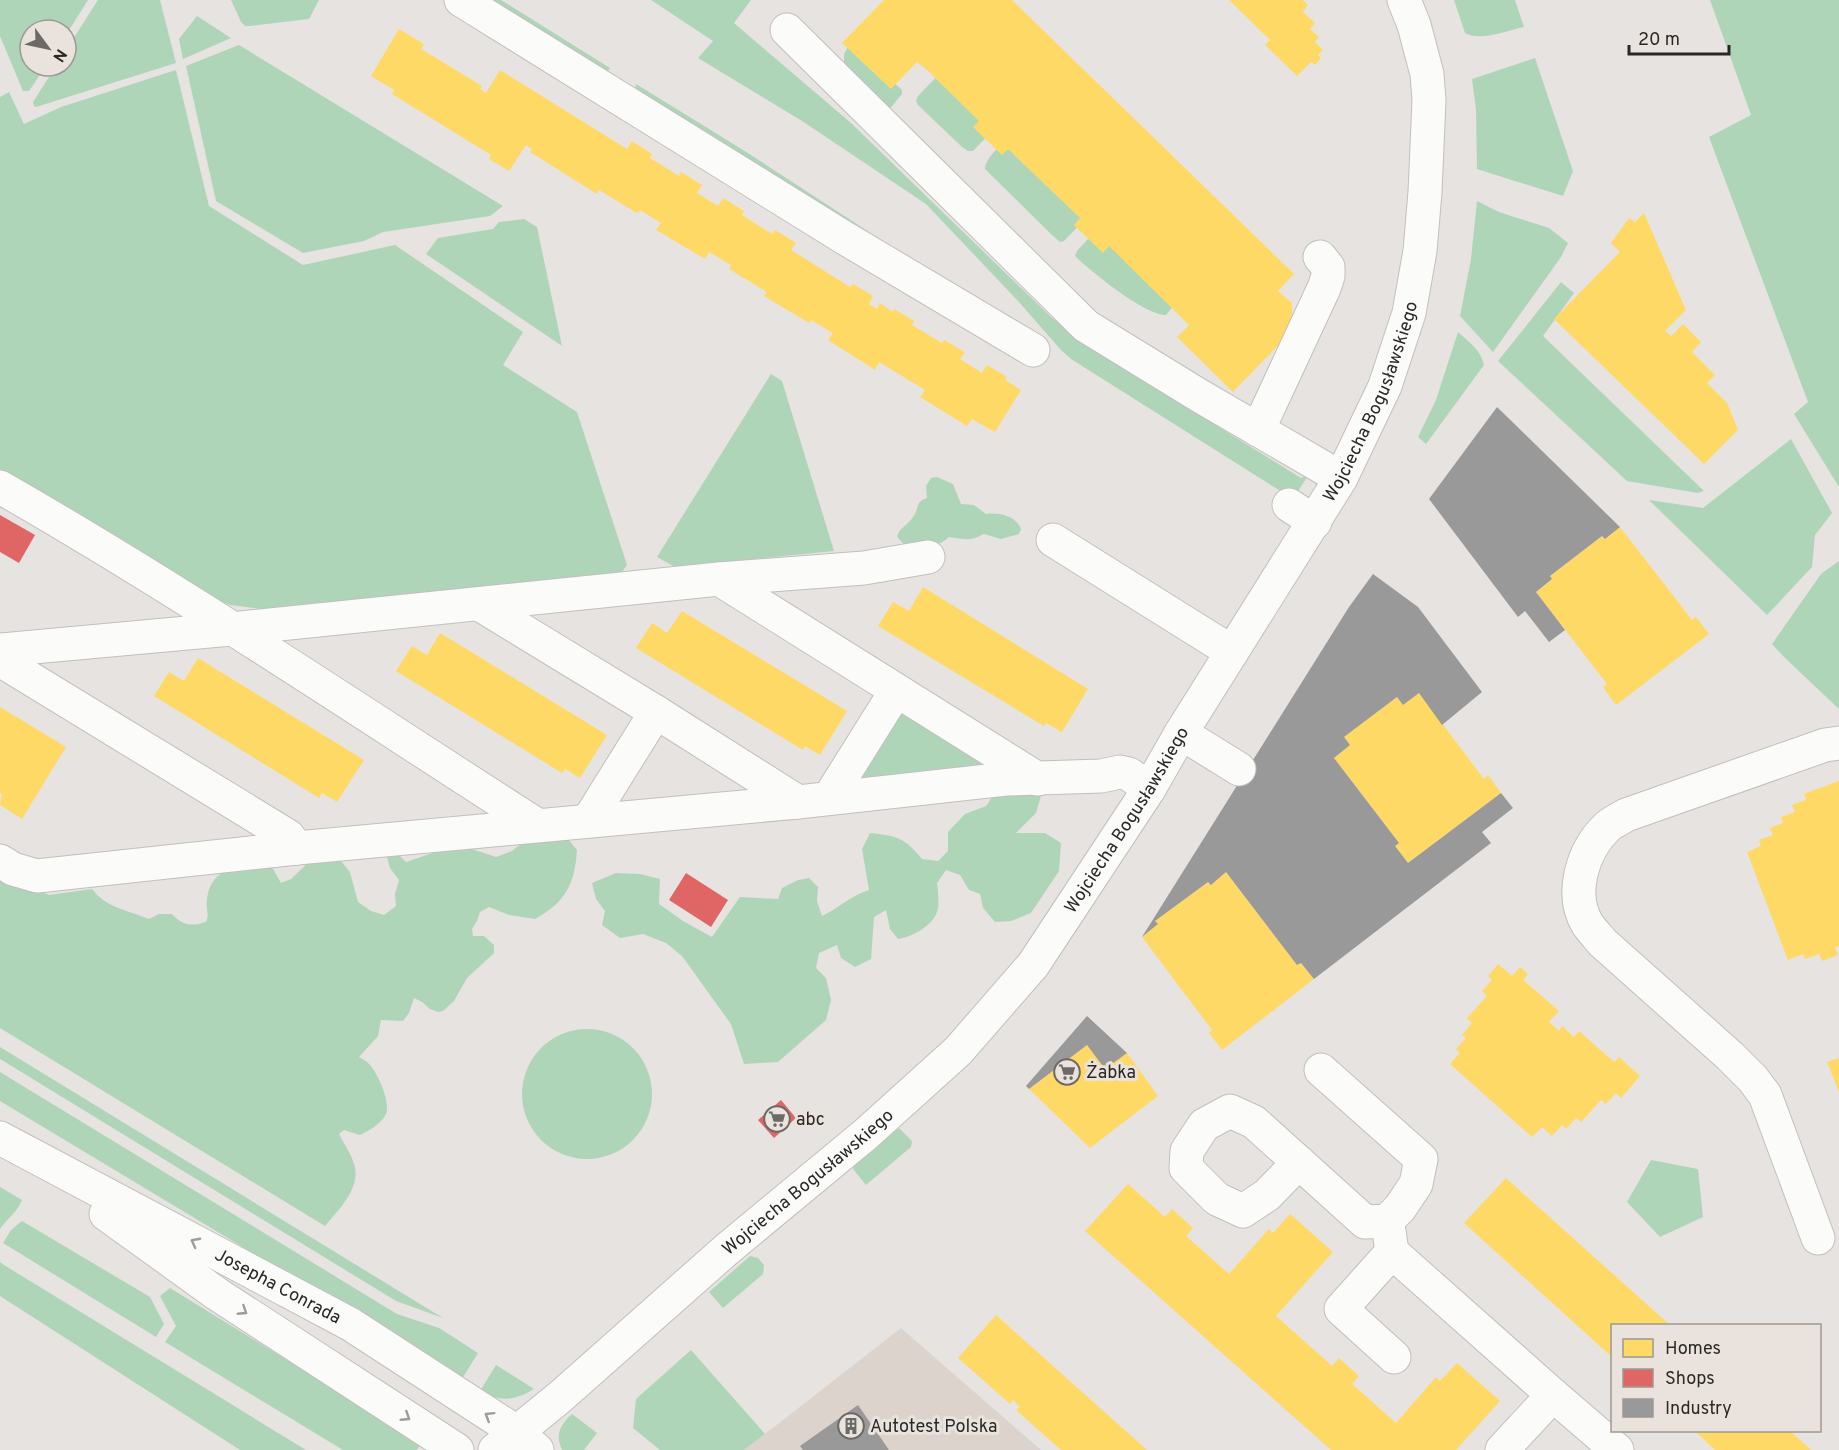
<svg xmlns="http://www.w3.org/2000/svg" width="1839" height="1450" font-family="Overpass,sans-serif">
  <rect width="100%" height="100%" fill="#e7e3e0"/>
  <path fill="#dcd4cc" d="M 901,1328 L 1041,1450 L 744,1450 L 765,1434 Z"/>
  <path fill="#afd5b9" d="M 0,0 L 88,0 L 66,35 L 66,30 L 30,30 L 30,66 L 46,66 L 29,91 L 23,91 L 0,36 Z
    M 98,0 L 160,0 L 176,63 L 36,107 L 34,106 L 33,102 L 56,66 L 66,66 L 66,50 Z
    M 231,0 L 319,0 L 309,19 L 250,26 L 245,26 L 241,22 Z
    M 481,0 L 501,0 L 610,68 L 607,72 Z
    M 651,0 L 751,0 L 734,23 L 851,123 L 1051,317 L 1107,358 L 1301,478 L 1309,474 L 1293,499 L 1071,359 L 1061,350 L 1018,301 L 926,204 L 802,121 L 698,58 L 713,41 Z
    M 1454,0 L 1515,0 L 1524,27 C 1508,30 1480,42 1465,33 Z
    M 1710,0 L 1839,0 L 1839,487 L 1794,414 L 1808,402 L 1709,137 L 1751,115 Z
    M 197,16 L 231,38 L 183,59 L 179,39 Z
    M 850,43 L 902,90 L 902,94 L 888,111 L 844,66 L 844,54 Z
    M 239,45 L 503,206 L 490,216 L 383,232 L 364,241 L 303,253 L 216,201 L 186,66 Z
    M 1535,58 L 1573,171 L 1563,196 L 1477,169 L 1476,109 L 1472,79 Z
    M 946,67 L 1000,123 L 973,151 L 968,151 L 962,147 L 918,105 L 916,101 L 918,96 Z
    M 176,70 L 209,206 L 303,265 L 395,245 L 523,332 L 503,365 L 577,412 L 627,565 L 619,576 L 359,602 L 261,609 L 230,605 L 194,590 L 0,470 L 0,97 L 9,92 L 24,124 L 61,107 Z
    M 636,84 L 748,153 L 869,232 L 858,231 L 635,89 Z
    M 1012,135 L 1089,215 L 1064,241 L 1060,242 L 1051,234 L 985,169 C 986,156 1003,144 1012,135 Z
    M 1477,201 L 1499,212 L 1549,228 L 1568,243 L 1561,257 L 1493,352 L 1460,316 L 1471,259 Z
    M 524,219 L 537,227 L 562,346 L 426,254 L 438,238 L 493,229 L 499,222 Z
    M 1099,227 L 1177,301 L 1166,315 C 1144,315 1092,272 1075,256 L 1077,251 Z
    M 1561,282 L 1574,293 L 1543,336 L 1704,491 L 1698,493 L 1627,481 L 1498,361 Z
    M 1458,332 C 1469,342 1481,350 1484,365 L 1426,444 L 1418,437 L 1436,400 Z
    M 771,374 L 782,381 L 834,551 L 675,567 L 657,557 Z
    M 1791,439 L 1832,513 L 1815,535 L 1812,567 L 1767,615 L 1649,500 L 1703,508 Z
    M 937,477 L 953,484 L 961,504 L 974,505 L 986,514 C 999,512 1016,516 1021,529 L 1019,534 L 1001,539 L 984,534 C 968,542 965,539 949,537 C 935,550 909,556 897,536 C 900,527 908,525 913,517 C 919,510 915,501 927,498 L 926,486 L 931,478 Z
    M 1839,561 L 1839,709 L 1784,657 L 1772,644 L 1821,574 Z
    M 902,709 L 999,766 L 864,785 L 854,777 Z
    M 1042,792 L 1036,813 L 1016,833 L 1045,833 L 1061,843 L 1059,871 L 1031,913 L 1011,921 L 995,922 L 983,908 L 980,894 L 969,890 L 960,875 L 946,870 L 937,883 C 938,891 939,900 938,908 C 936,924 913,937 898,939 L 890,929 L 886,910 L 874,917 L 871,959 L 855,967 L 841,958 L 837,945 L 819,953 L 816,968 L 826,978 L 831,1000 L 826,1020 L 778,1062 L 744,1064 L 731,1024 L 682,956 L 666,943 L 643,934 L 620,938 L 602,925 L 605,911 L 596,899 L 592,883 L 616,873 L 640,874 L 660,879 L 659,904 L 683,921 L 712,937 L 740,897 L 778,899 L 782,888 L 798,880 L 809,878 L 818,887 L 817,901 L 822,916 C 839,908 850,896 869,890 L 862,849 L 870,833 C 897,836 904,837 922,859 L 938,861 L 948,851 L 948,832 L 965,814 L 986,806 L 995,793 Z
    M 568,839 L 577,850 C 575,884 565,903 535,919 L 509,915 L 489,907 L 480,912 L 477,921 L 472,929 L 473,936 L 484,936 L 494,945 L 494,953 L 467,978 L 454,1001 L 443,1011 L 438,1012 L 430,1009 L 422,1002 L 414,998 L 409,1013 L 403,1021 L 381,1020 L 378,1036 L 359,1057 C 362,1059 365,1060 367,1062 C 377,1070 391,1102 386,1114 C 382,1123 369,1131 360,1135 L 344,1130 L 339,1134 C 344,1144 351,1153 354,1164 C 362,1187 338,1211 325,1226 L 0,1028 L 0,873 L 49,895 L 92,889 C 106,908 128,910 149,919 L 159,914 L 172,914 C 182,925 191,927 206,922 C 210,913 205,908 207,899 C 211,868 237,866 261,860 L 273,869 L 281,883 L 291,879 L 314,857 L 340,860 L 350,872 L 358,902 L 371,911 L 384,915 L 396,906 L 395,894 L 399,880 L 390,868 L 386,853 L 396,852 L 406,862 L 444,849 L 466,847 L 496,857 L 512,851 L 522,843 Z
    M522 1094a65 65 0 1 1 130 0a65 65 0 1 1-130 0Z
    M 0,1047 L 443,1318 L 396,1301 L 0,1059 Z
    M 0,1072 L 397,1314 L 439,1328 L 478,1353 L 462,1379 L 0,1101 Z
    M 899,1128 L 912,1141 L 911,1147 L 866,1185 L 853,1169 L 854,1166 Z
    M 1651,1160 L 1698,1169 L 1703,1217 L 1660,1237 L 1627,1202 Z
    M 0,1187 L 22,1200 C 17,1213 7,1218 0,1229 Z
    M 22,1221 L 150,1297 L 164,1324 L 156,1337 L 3,1243 L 11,1230 Z
    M 750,1256 L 758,1258 L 764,1265 L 763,1274 L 723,1308 L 709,1292 Z
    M 0,1262 L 4,1265 L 306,1450 L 240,1450 L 0,1296 Z
    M 170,1288 L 421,1443 L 417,1450 L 343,1450 L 165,1342 L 176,1326 L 160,1296 Z
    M 691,1350 L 765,1434 L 744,1450 L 660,1450 L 633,1428 L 636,1399 Z
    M 496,1365 L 534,1389 C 515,1401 499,1402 480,1391 Z
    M 572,1414 L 597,1433 L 584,1450 L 562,1450 C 555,1435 560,1425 572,1414 Z"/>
  <path fill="#ffd966" d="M 884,0 L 1012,0 L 1294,274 L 1278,291 L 1292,303 L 1292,331 L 1233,392 L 1177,337 L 1189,325 L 1109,246 L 1103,253 L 1074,225 L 1080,218 L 1008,149 L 1002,155 L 973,127 L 979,121 L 926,69 L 917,62 L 891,89 L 842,43 Z
    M 1229,0 L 1303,0 L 1308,5 L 1303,12 L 1315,23 L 1310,29 L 1319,37 L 1315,42 L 1323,50 L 1318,55 L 1321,58 L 1315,65 L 1311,62 L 1297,76 L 1265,45 L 1270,40 Z
    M 399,29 L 424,44 L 421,49 L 482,86 L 480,89 L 486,93 L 500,70 L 627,149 L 632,141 L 652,154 L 650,158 L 679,176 L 681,172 L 702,185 L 697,193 L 718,206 L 723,198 L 744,211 L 742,215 L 772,234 L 775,230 L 796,243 L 791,250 L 850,287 L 853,284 L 873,296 L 869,304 L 877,309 L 880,303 L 893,312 L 894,309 L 914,321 L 912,325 L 942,343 L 944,340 L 965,352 L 960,359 L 982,373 L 987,365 L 1007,377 L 1005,380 L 1021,390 L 995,432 L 972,419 L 967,426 L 920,397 L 925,390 L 879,362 L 875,370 L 828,340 L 833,333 L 811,320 L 809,323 L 764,296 L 767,292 L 729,269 L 731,265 L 709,252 L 705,259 L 656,230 L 661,223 L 640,210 L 637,213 L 599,190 L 597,194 L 530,152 L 532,149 L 526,145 L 509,171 L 489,159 L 491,155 L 392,94 L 394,90 L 371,76 Z
    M 1644,213 L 1686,310 L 1665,331 L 1671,336 L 1683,324 L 1701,342 L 1692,352 L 1715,375 L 1707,383 L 1727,403 L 1738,430 L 1704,464 L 1554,319 L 1620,252 L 1611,243 L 1629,218 L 1635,222 Z
    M 1620,527 L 1692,620 L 1696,617 L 1709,634 L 1616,705 L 1603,687 L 1607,684 L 1536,592 L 1552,579 L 1550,576 L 1602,536 L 1605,539 Z
    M 923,587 L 1088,689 L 1062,732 L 1046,723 L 1044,726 L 878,626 L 893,602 L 909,611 Z
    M 682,611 L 847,711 L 820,755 L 805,746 L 803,750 L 636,648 L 652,623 L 667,633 Z
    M 440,633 L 607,735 L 580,778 L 565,769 L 562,773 L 396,671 L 412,646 L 427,655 Z
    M 198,658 L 364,760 L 337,802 L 322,793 L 319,798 L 154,696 L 169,672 L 184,681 Z
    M 1419,693 L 1484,779 L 1488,775 L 1501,793 L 1408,863 L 1395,846 L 1399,843 L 1334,758 L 1350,745 L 1344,737 L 1397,697 L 1403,705 Z
    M 0,707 L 66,747 L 22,819 L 0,805 L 2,794 L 0,793 Z
    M 1839,781 L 1839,946 L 1835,947 L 1838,955 L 1822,961 L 1819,954 L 1805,959 L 1803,954 L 1788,960 L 1747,852 L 1761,846 L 1759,840 L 1773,835 L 1770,828 L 1783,823 L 1781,817 L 1795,812 L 1792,805 L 1806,800 L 1804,794 Z
    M 1226,872 L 1297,965 L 1301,963 L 1314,979 L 1222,1050 L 1209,1033 L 1212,1030 L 1142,937 L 1158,924 L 1155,921 L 1208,882 L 1211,885 Z
    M 1498,964 L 1512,976 L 1520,967 L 1528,974 L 1523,980 L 1559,1011 L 1549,1022 L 1559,1031 L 1562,1026 L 1574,1037 L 1579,1031 L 1614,1062 L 1619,1057 L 1640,1076 L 1621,1098 L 1616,1093 L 1606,1104 L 1601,1100 L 1581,1122 L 1576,1118 L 1566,1129 L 1562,1125 L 1552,1136 L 1542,1127 L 1532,1137 L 1450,1064 L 1460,1053 L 1456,1049 L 1466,1038 L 1462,1035 L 1472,1023 L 1467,1018 L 1487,996 L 1482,991 L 1492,980 L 1488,976 Z
    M 1087,1045 L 1105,1069 L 1127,1053 L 1158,1096 L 1090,1148 L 1029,1089 Z
    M 1839,1058 L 1839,1092 L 1827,1062 Z
    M 1506,1178 L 1671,1326 L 1612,1326 L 1612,1357 L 1464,1223 Z
    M 1128,1184 L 1165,1217 L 1172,1209 L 1193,1228 L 1186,1236 L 1229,1274 L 1269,1229 L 1273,1233 L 1290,1214 L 1333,1252 L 1276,1316 L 1332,1366 L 1339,1358 L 1359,1376 L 1352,1384 L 1396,1423 L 1436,1377 L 1440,1381 L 1457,1363 L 1500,1401 L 1456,1450 L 1331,1450 L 1085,1231 Z
    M 996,1315 L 1147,1450 L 1061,1450 L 1016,1410 L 1020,1407 L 1013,1400 L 1010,1404 L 958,1358 Z
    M 1694,1430 L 1789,1430 L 1811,1450 L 1715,1450 Z"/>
  <path fill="#e06666" d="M 0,515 L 35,535 L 19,563 L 0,552 Z
    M 686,873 L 728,900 L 711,927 L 669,900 Z
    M 781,1100 L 796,1118 L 774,1138 L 758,1120 Z"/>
  <path fill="#999" d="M 1497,407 L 1620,527 L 1605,539 L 1602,536 L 1550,576 L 1552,579 L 1536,592 L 1565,630 L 1549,642 L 1525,611 L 1518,617 L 1429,499 Z
    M 1373,574 L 1418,607 L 1482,692 L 1442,725 L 1419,693 L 1403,705 L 1397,697 L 1344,737 L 1350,745 L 1334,758 L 1399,843 L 1395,846 L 1408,863 L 1501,793 L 1513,808 L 1482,832 L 1491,843 L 1314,979 L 1301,963 L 1297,965 L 1226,872 L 1211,885 L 1208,882 L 1155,921 L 1158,924 L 1142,937 L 1349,607 Z
    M 1087,1016 L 1127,1053 L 1105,1069 L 1087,1045 L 1029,1089 L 1026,1086 Z
    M 858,1405 L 889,1450 L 803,1450 L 800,1446 Z"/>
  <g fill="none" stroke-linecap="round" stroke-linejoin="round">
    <g stroke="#c2bfbd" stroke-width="35">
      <g id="minor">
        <path d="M 461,0 L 843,237 L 1033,350"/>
        <path d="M 787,30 L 1086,326 L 1200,396 L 1341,478"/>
        <path d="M 1258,430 L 1324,288 L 1328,276 L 1328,267 L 1320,257"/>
        <path d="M 0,487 C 183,592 359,711 537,825"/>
        <path d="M 1289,505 L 1315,522"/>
        <path d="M 1053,540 L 1232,652"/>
        <path d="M 719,579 L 1038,779"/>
        <path d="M 479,604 L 656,712 L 798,802"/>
        <path d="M 0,650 L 231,629 L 719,579 L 864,568 L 928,557"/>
        <path d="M 0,660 L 288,836 L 297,848 L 798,802 L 1006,779 L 1101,776 L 1120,772 L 1129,774 L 1149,789"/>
        <path d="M 1181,733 L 1239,769"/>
        <path d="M 829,798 L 896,691"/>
        <path d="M 588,821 L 656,712"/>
        <path d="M 0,861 L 13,869 L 37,876 L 297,848"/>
        <path id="s1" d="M 0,1138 L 350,1324 L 518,1433 L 537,1450"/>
        <path d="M 1299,1162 L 1267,1195 L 1243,1211 L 1217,1199 L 1186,1168 L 1187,1151 L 1204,1125 L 1230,1111 L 1254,1122 L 1365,1222 L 1387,1221 L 1400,1208 L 1416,1184 L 1421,1159 L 1321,1070"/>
        <path d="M 106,1214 L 217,1294 L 457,1450"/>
        <path d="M 1389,1231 L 1392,1252 L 1341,1309 L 1394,1357"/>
        <path d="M 1818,1238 L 1765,1095 L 1753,1079 L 1730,1056 L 1603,943 C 1598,937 1593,932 1588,925 C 1569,895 1582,851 1607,827 C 1612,822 1620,819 1626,815 L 1825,745 L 1839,743"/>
        <path d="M 1392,1252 L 1553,1395 L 1502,1450"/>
        <path d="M 1553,1395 L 1617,1450"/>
        <path id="s2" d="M 495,1450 L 560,1397 L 726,1250 L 866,1134 L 958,1051 L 1033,965 L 1149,789 L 1181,733 L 1341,478 L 1385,386 L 1409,313 L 1420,251 L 1425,192 L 1429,100 L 1427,74 L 1414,25 L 1404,0"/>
      </g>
    </g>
    <use href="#minor" stroke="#fbfbfa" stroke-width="33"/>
  </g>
  <defs><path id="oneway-chevron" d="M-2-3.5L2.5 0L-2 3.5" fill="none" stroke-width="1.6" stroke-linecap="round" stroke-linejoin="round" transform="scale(1.5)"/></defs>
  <g stroke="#9d9c9a">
    <use href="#oneway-chevron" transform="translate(195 1242) rotate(-152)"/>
    <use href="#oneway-chevron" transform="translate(243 1311) rotate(33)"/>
    <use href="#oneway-chevron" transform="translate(489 1416) rotate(-148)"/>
    <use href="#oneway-chevron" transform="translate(406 1417) rotate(33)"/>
  </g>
  <defs>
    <g id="supermarket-ring" transform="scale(1.35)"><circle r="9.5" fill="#eae3dd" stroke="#6c6966" stroke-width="1.5"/><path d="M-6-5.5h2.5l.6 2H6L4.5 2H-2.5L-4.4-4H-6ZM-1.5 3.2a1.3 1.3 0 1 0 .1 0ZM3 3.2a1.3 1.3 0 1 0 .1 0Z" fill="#6c6966"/></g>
    <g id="building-ring" transform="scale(1.35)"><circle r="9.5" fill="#eae3dd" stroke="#6c6966" stroke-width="1.5"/><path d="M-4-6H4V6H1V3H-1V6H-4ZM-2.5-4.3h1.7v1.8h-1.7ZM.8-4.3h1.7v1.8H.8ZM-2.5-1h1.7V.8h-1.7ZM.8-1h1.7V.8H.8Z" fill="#6c6966"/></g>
  </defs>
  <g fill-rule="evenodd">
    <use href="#supermarket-ring" x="1067" y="1072"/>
    <use href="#supermarket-ring" x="777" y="1119"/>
    <use href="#building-ring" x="851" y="1426"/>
  </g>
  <g text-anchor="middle" stroke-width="6" stroke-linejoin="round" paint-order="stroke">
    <g font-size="18" fill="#2a2825" stroke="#eae3dd">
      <text dy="6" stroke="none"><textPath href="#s2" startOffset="1384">Wojciecha Bogusławskiego</textPath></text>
      <text dy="6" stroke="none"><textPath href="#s2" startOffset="898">Wojciecha Bogusławskiego</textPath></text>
      <text dy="6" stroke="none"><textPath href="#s2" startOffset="412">Wojciecha Bogusławskiego</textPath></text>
      <text dy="6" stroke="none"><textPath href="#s1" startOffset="315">Josepha Conrada</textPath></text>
    </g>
    <g font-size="18" fill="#2a2825" stroke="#eae3dd" text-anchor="start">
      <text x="1086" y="1078">Żabka</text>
      <text x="796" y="1125">abc</text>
      <text x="870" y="1432">Autotest Polska</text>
    </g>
  </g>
  <rect x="1611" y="1324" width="210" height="108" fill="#eae3dd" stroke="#9d9893" stroke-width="1.5"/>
  <rect x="1623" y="1339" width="30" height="18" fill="#ffd966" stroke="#9d9893" stroke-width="1.5"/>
  <text x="1665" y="1354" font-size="18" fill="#2a2825">Homes</text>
  <rect x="1623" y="1369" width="30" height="18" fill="#e06666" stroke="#9d9893" stroke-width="1.5"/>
  <text x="1665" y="1384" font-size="18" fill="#2a2825">Shops</text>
  <rect x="1623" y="1399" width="30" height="18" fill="#999999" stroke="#9d9893" stroke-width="1.5"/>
  <text x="1665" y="1414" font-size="18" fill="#2a2825">Industry</text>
  <g transform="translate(48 48) rotate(123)"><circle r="28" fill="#eae3dd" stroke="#9d9893" stroke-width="1.5"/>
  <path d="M0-4.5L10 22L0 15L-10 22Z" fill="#6c6966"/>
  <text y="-9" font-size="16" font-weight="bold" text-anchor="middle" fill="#2a2825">N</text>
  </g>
  <path d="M1629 45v9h100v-9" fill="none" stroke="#2a2825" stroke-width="3"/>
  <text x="1638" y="45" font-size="18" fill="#2a2825" stroke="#eae3dd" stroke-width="4.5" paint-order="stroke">20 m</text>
</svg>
